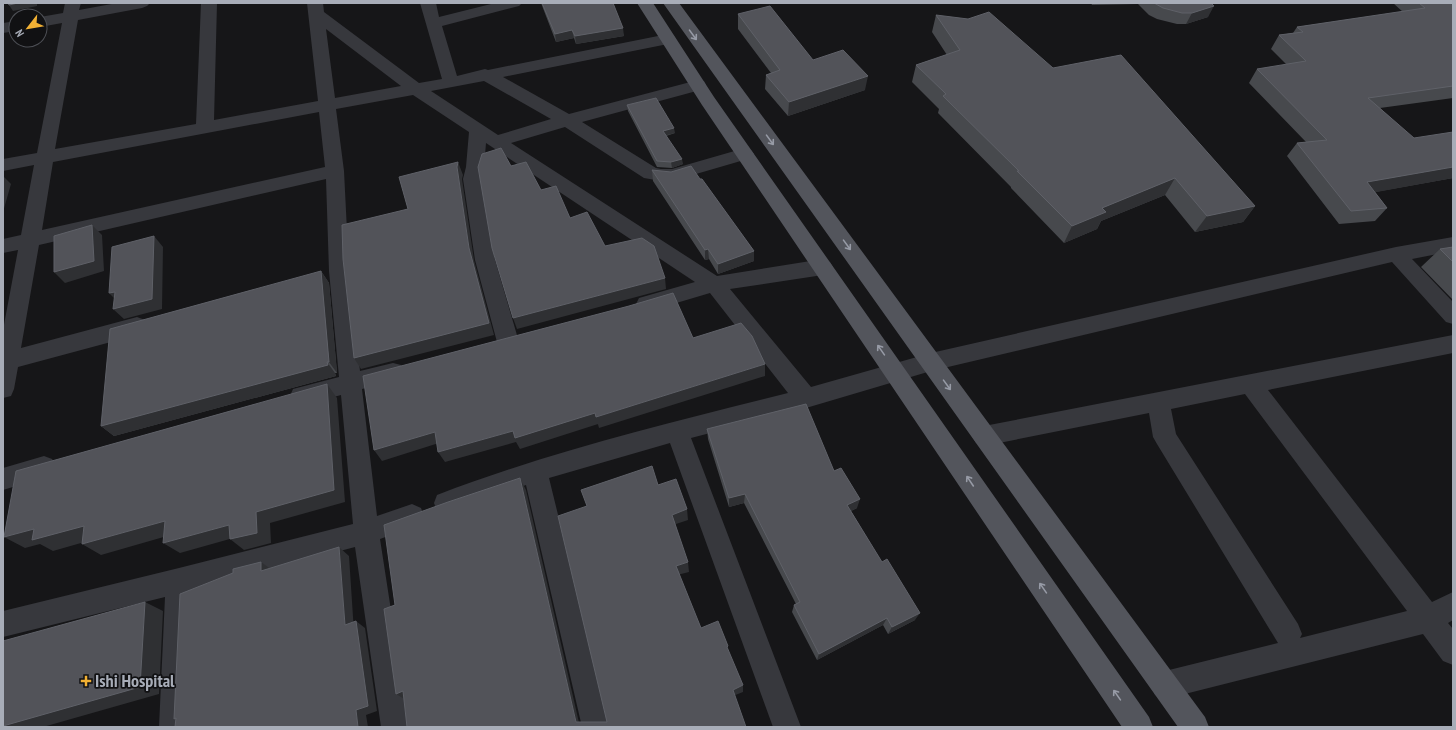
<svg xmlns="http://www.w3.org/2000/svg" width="1456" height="730" font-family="'PT Sans Narrow',sans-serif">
  <rect width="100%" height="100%" fill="#161618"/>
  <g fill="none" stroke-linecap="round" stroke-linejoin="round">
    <path fill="#37383d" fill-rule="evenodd" d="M 65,3 L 81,3 L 79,10 L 117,3 L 150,3 L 147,6 L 142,8 L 78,20 L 55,149 L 196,124 L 201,3 L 217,3 L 214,120 L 318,101 L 307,3 L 323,3 L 324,12 L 419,83 L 442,79 L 420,3 L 436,3 L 439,17 L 495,3 L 522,3 L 519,6 L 442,26 L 457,76 L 485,69 L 488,70 L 668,34 L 674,36 L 676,39 L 674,42 L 668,44 L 503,77 L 569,114 L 698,80 L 704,81 L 706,85 L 704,89 L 582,122 L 656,168 L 661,169 L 672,169 L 745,148 L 751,150 L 754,154 L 751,158 L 672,181 L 661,181 L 644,178 L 565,127 L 511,143 L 717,276 L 823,259 L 830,262 L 833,267 L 830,272 L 823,275 L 730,289 L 811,387 L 931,353 L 1396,247 L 1453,237 L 1453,251 L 1412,259 L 1453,302 L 1453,324 L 1446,322 L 1392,262 L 931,371 L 806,408 L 691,438 L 801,727 L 773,727 L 670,443 L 549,478 L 610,727 L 582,727 L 526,485 L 446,514 L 437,511 L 434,503 L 437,495 C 551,451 670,423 788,393 L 710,293 L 646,312 L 639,310 L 636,304 L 639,298 L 695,282 L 486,143 L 484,167 L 481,179 L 495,260 L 519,342 L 516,348 L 508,351 L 500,348 L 497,342 L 475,260 L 463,179 L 466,167 L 469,132 L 413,95 L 336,109 L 344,171 L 349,271 L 360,371 L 393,363 L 401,365 L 404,372 L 401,379 L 362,389 L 377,516 L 412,504 L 421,508 L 424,516 L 421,524 L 380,539 L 409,727 L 381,727 L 355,547 L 192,590 L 187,727 L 159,727 L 165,597 L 3,637 L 3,611 L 179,568 L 353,524 L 341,395 L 301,406 L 293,403 L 290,396 L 293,389 L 339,377 L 329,271 L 326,179 L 39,245 L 21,348 L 137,317 L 145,320 L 148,326 L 145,332 L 137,335 L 18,367 L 14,389 L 11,396 L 3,398 L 3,330 L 18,250 L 3,253 L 3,239 L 21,235 L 34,165 L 3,171 L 3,159 L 37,153 L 62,23 L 40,27 L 40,17 L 63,13 ZM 326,29 L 401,86 L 335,98 ZM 484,81 L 551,119 L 498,135 L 431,91 ZM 319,112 L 325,167 L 42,230 L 53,162 Z
      M 16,21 L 16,31 L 3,33 L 3,23 Z
      M 1453,335 L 1453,353 L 1268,390 L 1432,602 L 1453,592 L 1453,620 L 1448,623 L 1453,629 L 1453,665 L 1443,661 L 1423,634 L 1165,699 L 1155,695 L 1151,685 L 1155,675 L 1165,671 L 1278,643 L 1157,444 L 1153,437 L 1149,413 L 984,446 L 976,443 L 972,436 L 976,429 L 984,426 ZM 1245,394 L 1407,611 L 1300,638 L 1302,634 L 1298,624 L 1176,434 L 1171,409 Z
      M 44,456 L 52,459 L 56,467 L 52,475 L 3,490 L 3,468 Z"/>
    <path fill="#53555c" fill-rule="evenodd" d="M 637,3 L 653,3 L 714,97 L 1149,717 L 1153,727 L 1122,727 L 702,105 Z
      M 663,3 L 679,3 L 1205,717 L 1209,727 L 1178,727 Z"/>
  </g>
  <path fill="#47494d" d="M 541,3 L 613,3 L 624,36 L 576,44 L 574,38 L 556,42 Z
    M 1091,3 L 1211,3 L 1208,17 L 1186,24 L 1177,24 L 1157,19 L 1149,15 L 1138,4 L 1092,5 Z
    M 1393,3 L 1453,3 L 1453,98 L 1380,108 L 1453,178 L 1375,192 L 1387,208 L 1375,221 L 1339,224 L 1287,156 L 1297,143 L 1306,142 L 1249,83 L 1257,69 L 1287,65 L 1271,49 L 1279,35 L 1293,33 L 1297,27 L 1403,12 Z
    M 738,14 L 813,60 L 865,90 L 788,116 L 765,89 L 766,75 L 771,73 L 738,29 Z
    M 936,15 L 1053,68 L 1255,206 L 1243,222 L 1195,232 L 1165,195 L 1101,221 L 1097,229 L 1064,243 L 1011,188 L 1011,187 L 938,113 L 939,109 L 912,82 L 916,65 L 947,55 L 932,32 Z
    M 627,105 L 675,133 L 666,136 L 683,164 L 672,168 L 657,167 L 628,111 Z
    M 652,170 L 700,179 L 754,251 L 754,261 L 718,274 L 709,259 L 705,260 L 653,181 Z
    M 1453,247 L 1453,300 L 1421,267 L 1440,249 Z
    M 321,271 L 329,283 L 337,373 L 335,373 L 336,376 L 114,436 L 101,426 Z
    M 707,429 L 834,471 L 857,508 L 851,511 L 915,620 L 888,634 L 883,625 L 817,660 L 792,612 L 794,605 L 796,604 L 744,503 L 729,507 L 708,439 Z"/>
  <path fill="#2f3033" d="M 18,3 L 37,3 L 37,6 L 13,11 L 9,5 Z
    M 1214,6 L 1208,17 L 1186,24 L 1192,13 Z
    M 623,28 L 624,36 L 576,44 L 575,36 Z
    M 572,30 L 574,38 L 556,42 L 555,34 Z
    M 868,76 L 865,90 L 788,116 L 789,102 Z
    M 674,128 L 675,133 L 663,136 L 663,131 Z
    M 682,159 L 683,164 L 672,168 L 671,162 Z
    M 458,162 L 463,175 L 462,179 L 474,260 L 494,335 L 361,369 L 354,358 L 469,248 L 457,167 Z
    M 1453,167 L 1453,178 L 1355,196 L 1367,182 Z
    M 3,176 L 11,184 L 3,212 Z
    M 1175,178 L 1165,195 L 1101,221 L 1097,229 L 1064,243 L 1072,226 L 1102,208 Z
    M 1255,206 L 1243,222 L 1195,232 L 1207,216 Z
    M 92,225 L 102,235 L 104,271 L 65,283 L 54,272 Z
    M 154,236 L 163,247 L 162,309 L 124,319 L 113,309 Z
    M 708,249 L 709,259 L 705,260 L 705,250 Z
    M 754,251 L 754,261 L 718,274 L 718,264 Z
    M 321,271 L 329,283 L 337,373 L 329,362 Z
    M 665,278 L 666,289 L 517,329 L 513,318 Z
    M 115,292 L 120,304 L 109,293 Z
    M 327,362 L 335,373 L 336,376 L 114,436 L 101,426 Z
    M 765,364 L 765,376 L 599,428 L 596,417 Z
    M 327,384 L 337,398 L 345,502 L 270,523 L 271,543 L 244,550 L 230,539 L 256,512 Z
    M 595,413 L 598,424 L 520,449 L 516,442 L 445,462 L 438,452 L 513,431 Z
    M 435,432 L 442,442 L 382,461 L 374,450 Z
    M 520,478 L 526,490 L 580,727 L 576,722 Z
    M 745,494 L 744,503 L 729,507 L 729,498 Z
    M 860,499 L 857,508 L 845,514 L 847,505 Z
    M 687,509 L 688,520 L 673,525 L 672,515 Z
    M 165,521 L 181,532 L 101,555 L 82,544 Z
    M 229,525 L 244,535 L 180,553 L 163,543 Z
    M 84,526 L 102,537 L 53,551 L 40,544 L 25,548 L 4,537 L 34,529 Z
    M 339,547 L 349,556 L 354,632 L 345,625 Z
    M 261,562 L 272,570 L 261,571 Z
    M 688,562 L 689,572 L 677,575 L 676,566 Z
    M 145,602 L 163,611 L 159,694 L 43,727 L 3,727 L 3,726 Z
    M 920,613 L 915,620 L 888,634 L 892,627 Z
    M 887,618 L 883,625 L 817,660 L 819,654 Z
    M 356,621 L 365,628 L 377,711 L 366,715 L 368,727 L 358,727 L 356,710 Z
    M 743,685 L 743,692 L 733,696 L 733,690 Z
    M 403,691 L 406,700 L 396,694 Z"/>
  <path fill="#525359" stroke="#5f6168" d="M 8,3 L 18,3 L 9,5 Z
    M 542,3 L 613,3 L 623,28 L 575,36 L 572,30 L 555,34 Z
    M 1154,3 L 1211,3 L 1214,6 L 1192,13 L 1182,13 L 1163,8 Z
    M 1419,3 L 1453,3 L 1453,86 L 1368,98 L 1414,138 L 1453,132 L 1453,167 L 1367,182 L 1387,208 L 1351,211 L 1297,143 L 1327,140 L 1257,69 L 1306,61 L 1279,35 L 1303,32 L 1297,27 L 1425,8 Z
    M 770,6 L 813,60 L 843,50 L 868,76 L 789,102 L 766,75 L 780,70 L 738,14 Z
    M 989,12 L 1053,68 L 1121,55 L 1255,206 L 1207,216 L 1175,178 L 1102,208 L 1106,212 L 1072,226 L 1017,171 L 1019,171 L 943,96 L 946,94 L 916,65 L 960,50 L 936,15 L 968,19 Z
    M 656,98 L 674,128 L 663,131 L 682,159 L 671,162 L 657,161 L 627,105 Z
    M 501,148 L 511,166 L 526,162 L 541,190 L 556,186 L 570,218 L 587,212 L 605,246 L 642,238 L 654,246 L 665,278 L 513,318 L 492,248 L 478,167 L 482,154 Z
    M 458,162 L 457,167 L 469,248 L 489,323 L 354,358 L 343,259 L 342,225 L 408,209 L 399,177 Z
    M 691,166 L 700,179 L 702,179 L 754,251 L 718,264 L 708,249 L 705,250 L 652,170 L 671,172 Z
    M 92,225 L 94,261 L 54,272 L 54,236 Z
    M 154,236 L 152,299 L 113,309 L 115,292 L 109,293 L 112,247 Z
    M 1453,247 L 1453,262 L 1440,249 Z
    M 321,271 L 329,362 L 327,362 L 328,365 L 101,426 L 110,329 Z
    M 673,293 L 693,338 L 741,323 L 752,336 L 765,364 L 596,417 L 595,413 L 515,438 L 513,431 L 438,452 L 435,432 L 374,450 L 363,376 L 629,306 Z
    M 327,384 L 334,490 L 256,512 L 257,533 L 230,539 L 229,525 L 163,543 L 165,521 L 82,544 L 84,526 L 32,540 L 34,529 L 4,537 L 16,471 Z
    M 806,404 L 834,471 L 841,468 L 860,499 L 847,505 L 882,562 L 887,559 L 920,613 L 892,627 L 887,618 L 819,654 L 794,605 L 800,602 L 745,494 L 729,498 L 707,429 Z
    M 652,466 L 658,485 L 676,479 L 687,509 L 672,515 L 688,562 L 676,566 L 701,628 L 718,621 L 728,646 L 727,647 L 743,685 L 733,690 L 746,727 L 407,727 L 403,691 L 396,694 L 384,609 L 395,605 L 384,525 L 448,502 L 520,478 L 576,722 L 607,722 L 558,516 L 587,506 L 581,490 Z
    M 339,547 L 345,625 L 356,621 L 368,706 L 356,710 L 358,727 L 175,727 L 176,718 L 174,719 L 180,594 L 233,573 L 233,569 L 261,562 L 261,571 Z
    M 145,602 L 140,687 L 3,726 L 3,641 Z"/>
  <defs><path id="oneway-shaft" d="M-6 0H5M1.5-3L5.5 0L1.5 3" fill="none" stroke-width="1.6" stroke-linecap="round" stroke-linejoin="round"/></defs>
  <g stroke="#979ba6">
    <use href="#oneway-shaft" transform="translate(693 35) rotate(54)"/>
    <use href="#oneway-shaft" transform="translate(770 140) rotate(54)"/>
    <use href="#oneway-shaft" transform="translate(847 245) rotate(54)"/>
    <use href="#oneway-shaft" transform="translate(881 350) rotate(-125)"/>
    <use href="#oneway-shaft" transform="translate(947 385) rotate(54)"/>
    <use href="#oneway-shaft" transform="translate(970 481) rotate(-124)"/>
    <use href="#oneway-shaft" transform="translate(1043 588) rotate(-125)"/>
    <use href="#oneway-shaft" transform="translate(1117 695) rotate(-125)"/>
  </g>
  <path fill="#f2b134" stroke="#111113" stroke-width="1.5" d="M84 675h4v4h4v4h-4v4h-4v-4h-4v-4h4z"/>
  <g text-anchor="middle" stroke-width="3.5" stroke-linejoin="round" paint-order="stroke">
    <g font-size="18" font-weight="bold" fill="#a8adb8" stroke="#111113" text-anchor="start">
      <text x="95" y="687">Ishi Hospital</text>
    </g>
  </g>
  <rect width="1456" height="730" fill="none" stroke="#a8adb8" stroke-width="8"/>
  <g transform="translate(28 28) rotate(239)"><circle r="19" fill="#111113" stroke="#4d4f55"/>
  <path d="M0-3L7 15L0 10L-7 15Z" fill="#f2b134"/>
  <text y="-6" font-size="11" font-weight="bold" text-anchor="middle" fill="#a8adb8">N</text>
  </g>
</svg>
